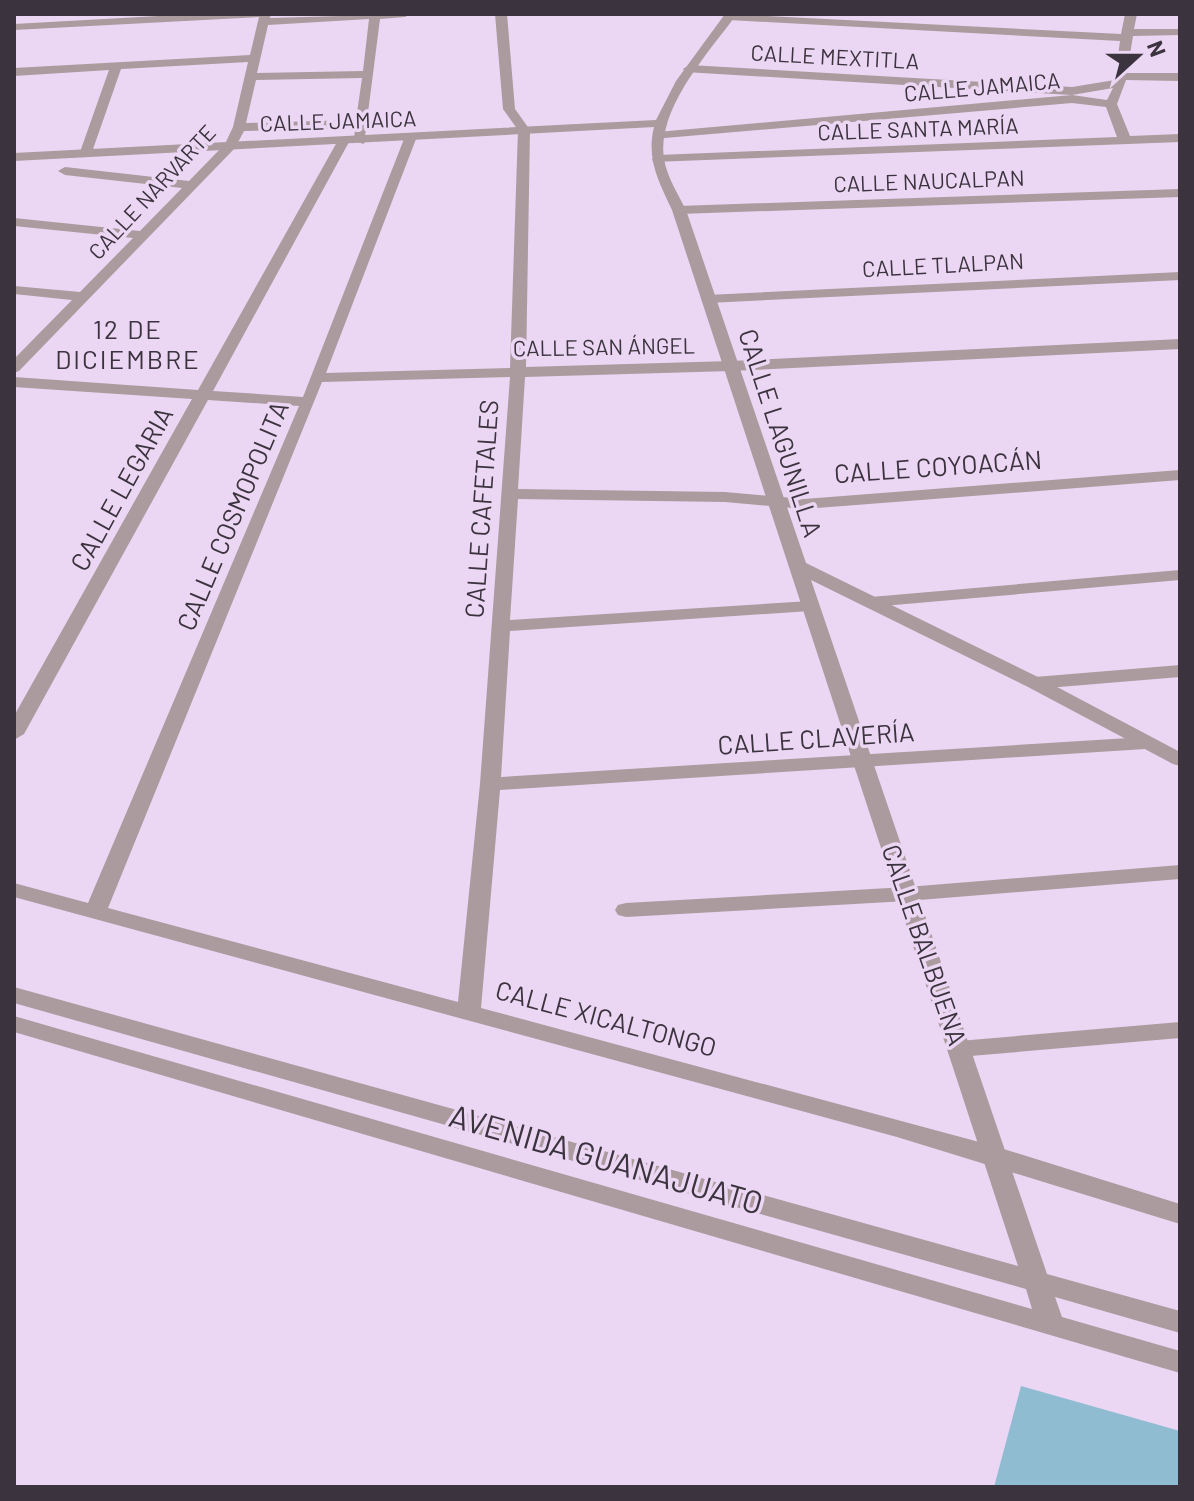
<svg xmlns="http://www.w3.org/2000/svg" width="1194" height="1501" font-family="Barlow,sans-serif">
  <rect width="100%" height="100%" fill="#ebd6f3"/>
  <path fill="#90bcd1" d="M 1021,1386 L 1180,1431 L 1180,1487 L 994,1487 Z"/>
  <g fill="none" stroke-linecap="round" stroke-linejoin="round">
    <path fill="#ab9a9e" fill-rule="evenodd" d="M 194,14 L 271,14 L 270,18 L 411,14 L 405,17 L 380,19 L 364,144 L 354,141 L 355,128 L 244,131 L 235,148 L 19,371 L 14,373 L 14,359 L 72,300 L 14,294 L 14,286 L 80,292 L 133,238 L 14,226 L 14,218 L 140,231 L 182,188 L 65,175 L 58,171 L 65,167 L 189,181 L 225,144 L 233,127 L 248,62 L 121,69 L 92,152 L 86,156 L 80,152 L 109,70 L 14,76 L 14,68 L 250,55 L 259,17 L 14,30 L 14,24 ZM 369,19 L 363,71 L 257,73 L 268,25 ZM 362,78 L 356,120 L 246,123 L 256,80 Z
      M 495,14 L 507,14 L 515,109 L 530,130 L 526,367 L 731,361 L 1180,339 L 1180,349 L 731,371 L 525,377 L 518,489 L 725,492 L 804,499 L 1180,470 L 1180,480 L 804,509 L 725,502 L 518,499 L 510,620 L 810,601 L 819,606 L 810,611 L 510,631 L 501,777 L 1145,737 L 1155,743 L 1145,749 L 500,790 L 481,1008 L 994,1146 L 1180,1204 L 1180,1224 L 897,1137 L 14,897 L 14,883 L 88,903 L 299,406 L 208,400 L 24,734 L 14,740 L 14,716 L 192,399 L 14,387 L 14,377 L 198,390 L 337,142 L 343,138 L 349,142 L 213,391 L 303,397 L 404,139 L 410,135 L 416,139 L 326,373 L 510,368 L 518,130 L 503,109 ZM 510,377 L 480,784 L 458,1002 L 108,908 L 322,382 Z
      M 728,14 L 1121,34 L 1125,14 L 1137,14 L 1134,29 L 1180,29 L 1180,35 L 1133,36 L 1127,73 L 1180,73 L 1180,81 L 1126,80 L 1117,104 L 1130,136 L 1180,134 L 1180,142 L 653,162 L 652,159 L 658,155 L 1117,137 L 1106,107 L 1072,103 L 653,139 L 653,133 L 657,132 L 1072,95 L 1107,100 L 1113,88 L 1072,95 L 685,72 L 683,69 L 689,65 L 1072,87 L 1115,80 L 1120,41 L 729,20 L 723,17 Z
      M 1180,189 L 1180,197 L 679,214 L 672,210 L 679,206 Z
      M 1180,272 L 1180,280 L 708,303 L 701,299 L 708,295 Z
      M 1180,570 L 1180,580 L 871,607 L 862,602 L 871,597 Z
      M 1180,665 L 1180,677 L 1035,689 L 1025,683 L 1035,677 Z
      M 1180,865 L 1180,879 L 907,901 L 626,917 L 618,915 L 615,910 L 618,905 L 626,903 L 907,887 Z
      M 1180,1022 L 1180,1038 L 959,1057 L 951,1055 L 947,1049 L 951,1043 L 959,1041 Z"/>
    <path fill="#ab9a9e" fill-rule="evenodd" d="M 725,14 L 737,14 C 709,52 656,109 664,159 C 667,177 678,194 686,210 L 806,563 L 1042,679 L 1180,752 L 1180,766 L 1173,764 L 1028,687 L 811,580 L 1047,1274 L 1180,1311 L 1180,1333 L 1055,1297 L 1062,1317 L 1180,1351 L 1180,1373 L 14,1032 L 14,1016 L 1032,1309 L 1026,1289 L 14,1003 L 14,987 L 1018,1266 L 672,210 C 659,182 646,159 654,127 L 14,161 L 14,153 L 656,120 L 676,81 Z"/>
  </g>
  <g text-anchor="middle" stroke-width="7" stroke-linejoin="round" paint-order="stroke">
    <g font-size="22" fill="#3b333e" stroke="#ebd6f3">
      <text transform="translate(835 57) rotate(3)" y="8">CALLE MEXTITLA</text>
      <text transform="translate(982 87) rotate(-5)" y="8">CALLE JAMAICA</text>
      <text transform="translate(338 121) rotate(-2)" y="8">CALLE JAMAICA</text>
      <text transform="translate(918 129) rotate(-2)" y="8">CALLE SANTA MARÍA</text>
      <text transform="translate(929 181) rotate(-2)" y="8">CALLE NAUCALPAN</text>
      <text transform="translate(152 192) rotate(-47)" y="8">CALLE NARVARTE</text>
      <text transform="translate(943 265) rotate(-3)" y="8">CALLE TLALPAN</text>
      <text transform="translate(604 347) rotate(-1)" y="8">CALLE SAN ÁNGEL</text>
    </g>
    <g font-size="26" letter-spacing="2" fill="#3b333e" stroke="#ebd6f3">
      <text x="128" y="339">12 DE<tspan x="128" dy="30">DICIEMBRE</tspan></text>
    </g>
    <g font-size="26" fill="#3b333e" stroke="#ebd6f3">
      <text transform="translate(780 433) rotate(72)" y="9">CALLE LAGUNILLA</text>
      <text transform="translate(938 467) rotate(-4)" y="9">CALLE COYOACÁN</text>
      <text transform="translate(122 489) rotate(-61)" y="9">CALLE LEGARIA</text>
      <text transform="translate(482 509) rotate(-86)" y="9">CALLE CAFETALES</text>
      <text transform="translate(233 516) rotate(-67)" y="9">CALLE COSMOPOLITA</text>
      <text transform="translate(816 739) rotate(-4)" y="9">CALLE CLAVERÍA</text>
      <text transform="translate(924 945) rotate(71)" y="9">CALLE BALBUENA</text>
      <text transform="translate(606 1019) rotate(15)" y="9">CALLE XICALTONGO</text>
    </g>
    <g font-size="32" fill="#3b333e" stroke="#ebd6f3">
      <text transform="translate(606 1160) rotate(16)" y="11">AVENIDA GUANAJUATO</text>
    </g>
  </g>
  <rect width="1194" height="1501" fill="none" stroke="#3b333e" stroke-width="32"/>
  <g transform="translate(1138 56) rotate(69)" stroke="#ebd6f3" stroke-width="6" paint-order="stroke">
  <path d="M0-6L14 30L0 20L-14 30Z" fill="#3b333e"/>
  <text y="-12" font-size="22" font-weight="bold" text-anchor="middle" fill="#3b333e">N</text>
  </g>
</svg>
